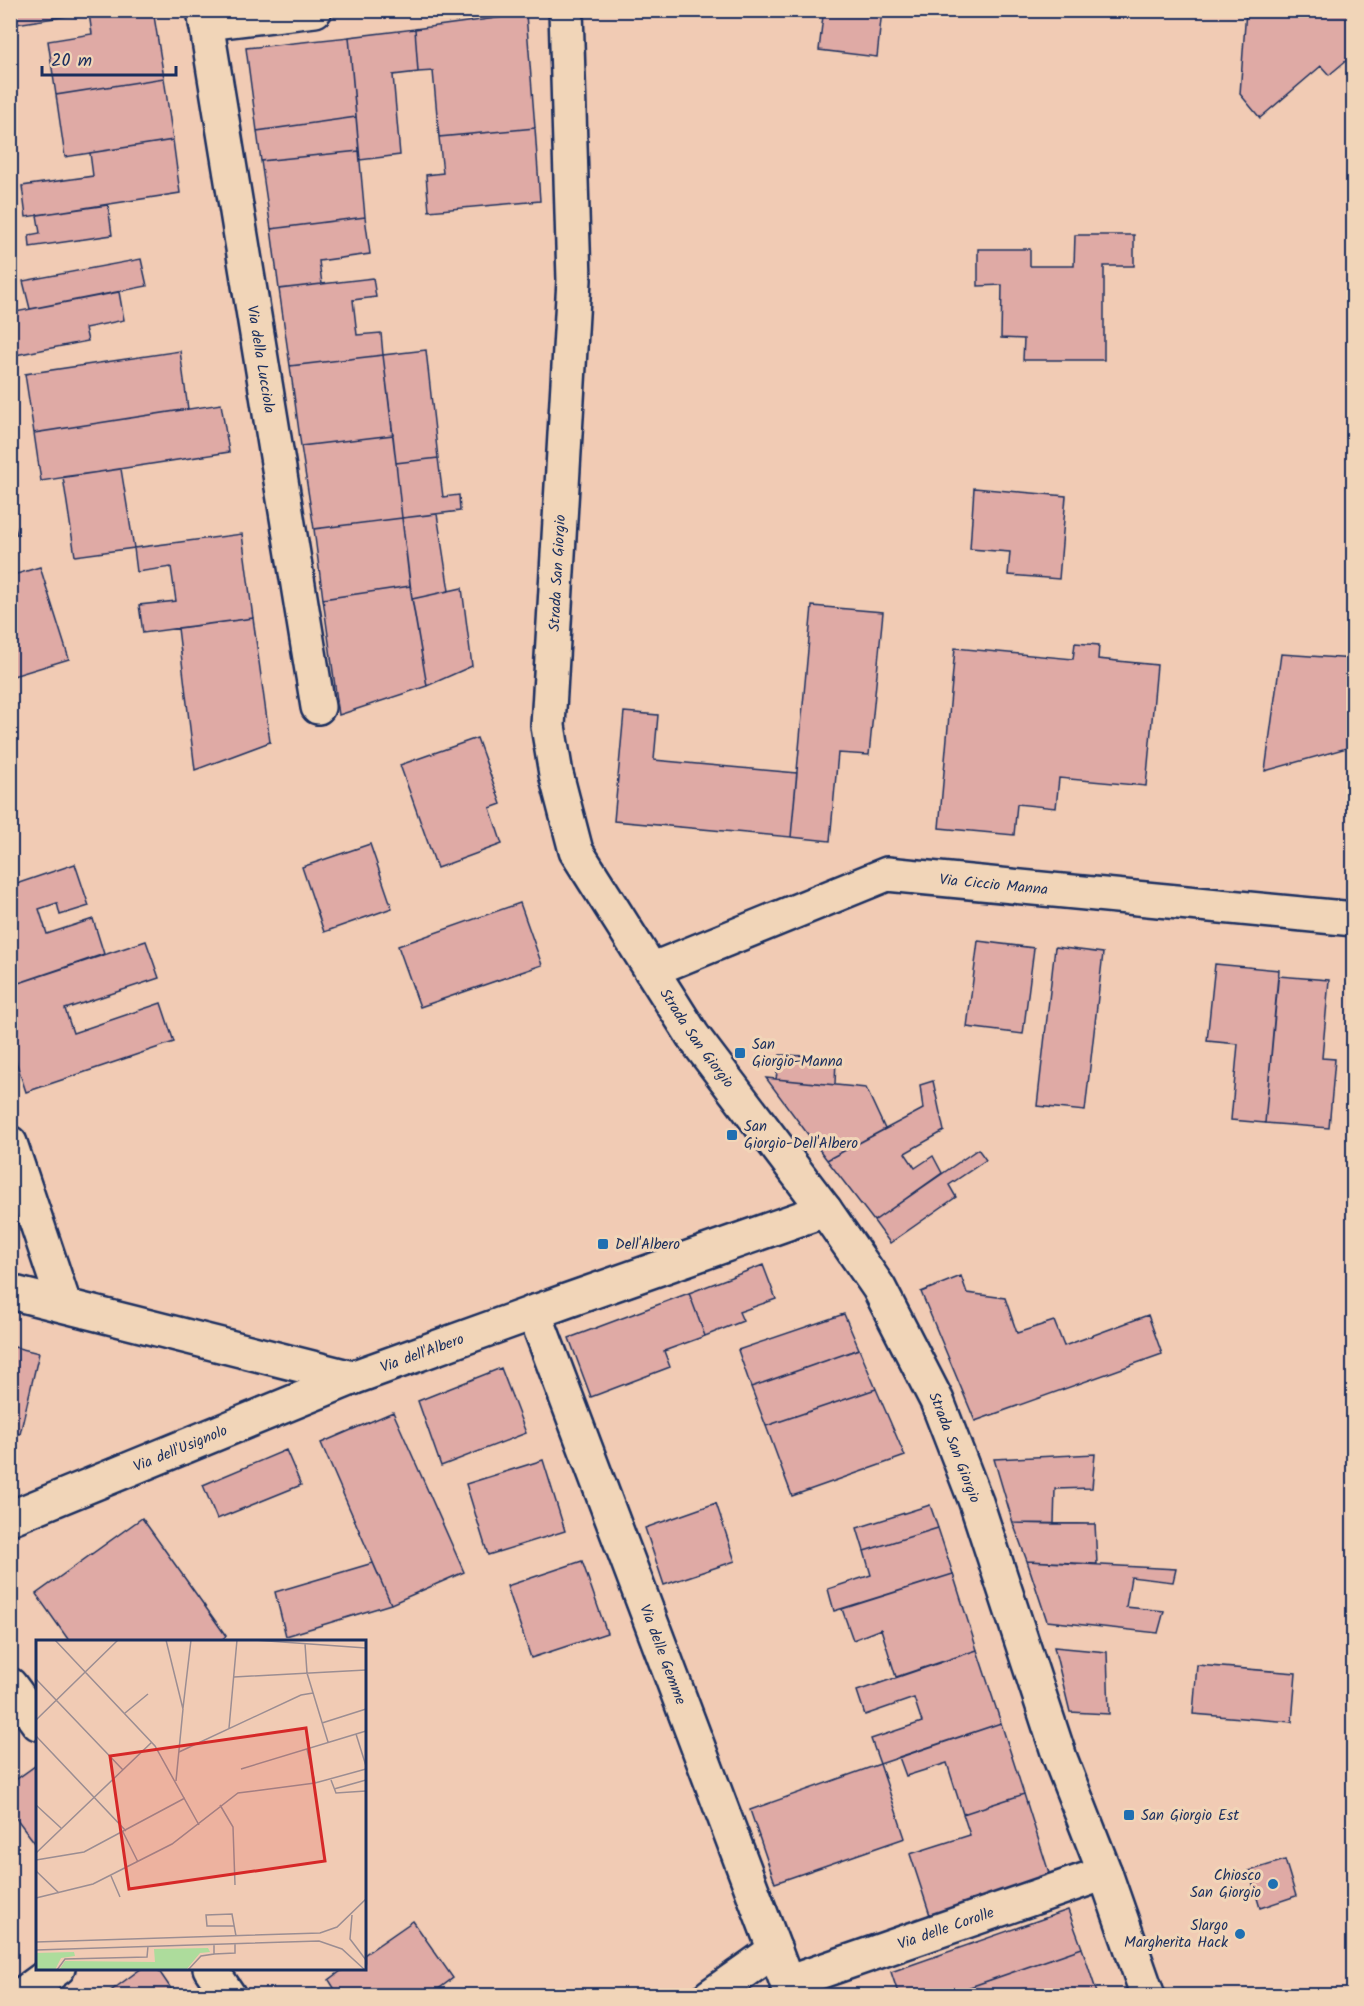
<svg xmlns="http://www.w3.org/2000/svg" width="1364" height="2006" font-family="Kalam,sans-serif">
  <rect width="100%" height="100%" fill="#f1cbb4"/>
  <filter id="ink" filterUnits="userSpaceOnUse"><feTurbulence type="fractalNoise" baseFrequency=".0167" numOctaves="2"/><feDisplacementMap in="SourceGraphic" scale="12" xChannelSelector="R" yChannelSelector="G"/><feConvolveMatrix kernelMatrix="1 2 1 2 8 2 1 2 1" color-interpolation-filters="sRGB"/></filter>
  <g filter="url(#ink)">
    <path fill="#dfaaa5" stroke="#1b2f5e" stroke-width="1.5" d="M 10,10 L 107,10 L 10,25 Z
      M 107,10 L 153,10 L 164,78 L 56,95 L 48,41 L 92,34 L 89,13 Z
      M 776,10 L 882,10 L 877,57 L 819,50 L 823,16 Z
      M 1246,10 L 1354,10 L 1354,54 L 1329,75 L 1321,66 L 1260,118 L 1240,94 Z
      M 526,14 L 535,128 L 439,137 L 433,71 L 418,72 L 415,29 Z
      M 415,29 L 418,72 L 393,75 L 400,155 L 360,160 L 349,37 Z
      M 349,37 L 356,117 L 257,131 L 246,48 Z
      M 164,78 L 173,140 L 65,157 L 56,95 Z
      M 356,117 L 359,151 L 261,161 L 257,131 Z
      M 535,128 L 540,201 L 429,211 L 426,175 L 443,173 L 439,137 Z
      M 173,140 L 180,193 L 26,217 L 22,186 L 93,176 L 90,153 Z
      M 359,151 L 365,217 L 271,229 L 261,161 Z
      M 108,205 L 112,235 L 30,247 L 29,235 L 40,233 L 37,215 Z
      M 365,217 L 370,254 L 319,261 L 322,284 L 279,289 L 271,229 Z
      M 1075,235 L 1134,235 L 1134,266 L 1104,266 L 1104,360 L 1023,360 L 1024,339 L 1001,338 L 1002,285 L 978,286 L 978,249 L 1030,249 L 1030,266 L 1074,266 Z
      M 141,259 L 147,286 L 30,309 L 23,281 Z
      M 373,278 L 376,297 L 353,300 L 357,335 L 381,333 L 383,355 L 290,366 L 279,289 Z
      M 119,292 L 124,320 L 85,328 L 88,341 L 10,356 L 10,313 Z
      M 426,350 L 438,458 L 396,463 L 383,355 Z
      M 180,351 L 188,409 L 34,433 L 25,374 Z
      M 383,355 L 393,435 L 301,446 L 290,366 Z
      M 221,404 L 229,452 L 41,481 L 34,433 Z
      M 393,435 L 402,518 L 314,529 L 301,446 Z
      M 438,458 L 443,497 L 459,495 L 460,511 L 402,518 L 396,463 Z
      M 121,469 L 134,548 L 75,556 L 63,477 Z
      M 974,488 L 1066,496 L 1059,579 L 1008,575 L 1010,552 L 970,549 Z
      M 10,513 L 17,534 L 10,536 Z
      M 437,514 L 449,591 L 412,599 L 402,518 Z
      M 402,518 L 410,586 L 323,599 L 314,529 Z
      M 242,534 L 253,618 L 143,633 L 139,605 L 176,601 L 171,567 L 137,572 L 134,548 Z
      M 40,567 L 69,659 L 10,677 L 10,576 Z
      M 410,586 L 427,686 L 339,715 L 323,599 Z
      M 462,588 L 472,666 L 427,686 L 412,599 Z
      M 812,606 L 883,612 L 869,755 L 838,753 L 830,841 L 791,837 Z
      M 253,618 L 270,742 L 195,770 L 178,628 Z
      M 1075,643 L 1099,645 L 1098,659 L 1157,665 L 1146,786 L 1059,778 L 1056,808 L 1017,804 L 1014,835 L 939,828 L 955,648 L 1073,659 Z
      M 1281,654 L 1354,659 L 1354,746 L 1265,771 Z
      M 624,712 L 658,715 L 654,760 L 797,773 L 791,837 L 614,821 Z
      M 477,738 L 501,804 L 490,808 L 502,844 L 437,868 L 400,765 Z
      M 370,844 L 392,908 L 324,932 L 302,867 Z
      M 75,864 L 89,906 L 60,915 L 57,903 L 39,909 L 47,934 L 93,919 L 104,954 L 10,986 L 10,886 Z
      M 520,903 L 542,965 L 420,1007 L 398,946 Z
      M 146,941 L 159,978 L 65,1009 L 73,1033 L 161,1003 L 174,1042 L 26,1092 L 10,1043 L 10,986 Z
      M 978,941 L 1034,948 L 1023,1034 L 967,1027 Z
      M 1055,947 L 1103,953 L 1085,1111 L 1037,1106 Z
      M 1215,964 L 1279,970 L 1265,1123 L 1231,1120 L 1238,1044 L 1207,1041 Z
      M 1278,976 L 1329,980 L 1322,1058 L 1335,1059 L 1329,1128 L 1265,1123 Z
      M 780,1055 L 836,1057 L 835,1085 L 776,1079 Z
      M 766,1078 L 866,1088 L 885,1129 L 827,1160 Z
      M 933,1081 L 944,1131 L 905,1153 L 915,1168 L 933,1156 L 942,1173 L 874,1221 L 827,1160 L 923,1109 L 920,1085 Z
      M 978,1149 L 986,1160 L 949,1185 L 956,1197 L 890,1243 L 874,1221 Z
      M 763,1265 L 776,1299 L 739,1312 L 743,1321 L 705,1336 L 689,1293 Z
      M 961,1276 L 967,1293 L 1005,1298 L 1017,1333 L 1054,1321 L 1064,1346 L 1148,1315 L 1162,1354 L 975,1421 L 921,1292 Z
      M 689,1293 L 705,1336 L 664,1351 L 670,1367 L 591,1397 L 569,1338 Z
      M 844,1314 L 859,1349 L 751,1387 L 738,1350 Z
      M 10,1346 L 39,1353 L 20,1434 L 10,1432 Z
      M 859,1349 L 876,1389 L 766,1426 L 751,1387 Z
      M 501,1368 L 526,1433 L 441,1466 L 418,1401 Z
      M 876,1389 L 905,1456 L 792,1496 L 766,1426 Z
      M 393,1412 L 464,1572 L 391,1604 L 321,1443 Z
      M 286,1450 L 301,1485 L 217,1519 L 203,1485 Z
      M 1095,1454 L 1092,1488 L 1055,1489 L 1054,1524 L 1013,1523 L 994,1459 Z
      M 543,1460 L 565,1531 L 488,1555 L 466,1484 Z
      M 716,1503 L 735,1561 L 664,1585 L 645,1528 Z
      M 930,1505 L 938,1528 L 864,1551 L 857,1528 Z
      M 142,1518 L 226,1636 L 219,1642 L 70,1642 L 36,1594 Z
      M 1013,1523 L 1095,1524 L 1097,1564 L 1027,1561 Z
      M 938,1528 L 953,1574 L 834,1611 L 828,1589 L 871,1575 L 864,1551 Z
      M 582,1561 L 607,1633 L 531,1658 L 507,1586 Z
      M 1027,1561 L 1176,1569 L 1173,1582 L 1131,1577 L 1126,1607 L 1164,1611 L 1158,1633 L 1047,1621 Z
      M 373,1563 L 391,1604 L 286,1636 L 275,1592 Z
      M 953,1574 L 977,1650 L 896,1677 L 881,1629 L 853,1640 L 842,1609 Z
      M 1054,1647 L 1107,1652 L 1109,1714 L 1070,1712 Z
      M 977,1650 L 1001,1723 L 880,1764 L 871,1739 L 922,1722 L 914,1698 L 865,1715 L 857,1691 Z
      M 1197,1665 L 1296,1673 L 1292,1722 L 1193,1714 Z
      M 1001,1723 L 1024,1794 L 963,1814 L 947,1763 L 906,1776 L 899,1757 Z
      M 880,1764 L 905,1838 L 775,1883 L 750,1810 Z
      M 35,1766 L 38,1769 L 38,1847 L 10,1810 L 10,1784 Z
      M 1024,1794 L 1050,1876 L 930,1915 L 910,1854 L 970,1835 L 963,1814 Z
      M 1285,1860 L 1296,1896 L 1260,1908 L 1249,1871 Z
      M 1068,1910 L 1082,1948 L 944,1996 L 899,1996 L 891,1972 Z
      M 413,1921 L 453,1978 L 429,1996 L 339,1996 L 329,1980 L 345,1968 L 364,1968 L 364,1955 Z
      M 1082,1948 L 1098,1996 L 947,1996 L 947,1995 Z
      M 142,1968 L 157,1968 L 176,1996 L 104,1996 Z"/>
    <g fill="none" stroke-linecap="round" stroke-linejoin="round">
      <g stroke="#1b2f5e" stroke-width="38">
        <g id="street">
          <path id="s1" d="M 204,10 L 318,707"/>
          <path d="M 206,23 L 315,10"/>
          <path id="s2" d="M 651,970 L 887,874 L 1354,919"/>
          <path d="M 10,1143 L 64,1304"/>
          <path d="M 10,1292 L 352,1378"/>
          <path id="s3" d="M 534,1312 L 792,1996"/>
          <path id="s4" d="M 10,1518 L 352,1378 L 566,1301 L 825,1210"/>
          <path d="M 10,1685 L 38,1723"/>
          <path d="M 210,1968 L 229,1996"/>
          <path id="s5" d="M 787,1983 L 1105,1873"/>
          <path d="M 20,1996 L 58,1968"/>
          <path d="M 710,1996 L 775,1950"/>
        </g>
      </g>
      <g stroke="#1b2f5e" stroke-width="38">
        <g id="secondary">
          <path id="s6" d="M 566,10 L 574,280 L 548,726 L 556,774 L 576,851 L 693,1036 L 825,1210 L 879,1288 L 937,1401 L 976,1502 L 1060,1758 L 1105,1873 L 1148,1996"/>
        </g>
      </g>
      <use href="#street" stroke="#f1d5b8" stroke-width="33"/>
      <use href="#secondary" stroke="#f1d5b8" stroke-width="33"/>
    </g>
  </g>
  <g fill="#1f6fb2" stroke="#f1d5b8" stroke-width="2">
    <rect x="734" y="1047" width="12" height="12" rx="3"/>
    <rect x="726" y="1129" width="12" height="12" rx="3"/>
    <rect x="597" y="1238" width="12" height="12" rx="3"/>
    <rect x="1123" y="1809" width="12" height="12" rx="3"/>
    <circle cx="1273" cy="1884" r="6"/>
    <circle cx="1240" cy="1934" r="6"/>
  </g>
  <g text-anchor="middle" stroke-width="6" stroke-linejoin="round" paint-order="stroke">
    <g font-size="15" fill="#1b2f5e" stroke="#f1d5b8">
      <text dy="5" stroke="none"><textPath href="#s1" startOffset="354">Via della Lucciola</textPath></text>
      <text transform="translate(557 573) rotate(-87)" y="5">Strada San Giorgio</text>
      <text dy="5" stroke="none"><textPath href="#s2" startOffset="362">Via Ciccio Manna</textPath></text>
      <text dy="5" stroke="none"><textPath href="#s6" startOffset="1068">Strada San Giorgio</textPath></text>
      <text dy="5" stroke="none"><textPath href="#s4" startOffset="444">Via dell'Albero</textPath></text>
      <text dy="5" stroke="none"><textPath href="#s4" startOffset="184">Via dell'Usignolo</textPath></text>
      <text dy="5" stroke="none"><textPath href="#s6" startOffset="1554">Strada San Giorgio</textPath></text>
      <text dy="5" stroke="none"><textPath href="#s3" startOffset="366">Via delle Gemme</textPath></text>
      <text dy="5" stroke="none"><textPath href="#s5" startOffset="168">Via delle Corolle</textPath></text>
    </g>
    <g font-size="15" fill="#1b2f5e" stroke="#f1d5b8" text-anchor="start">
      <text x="752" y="1049">San<tspan x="752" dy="17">Giorgio-Manna</tspan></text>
      <text x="744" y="1131">San<tspan x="744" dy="17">Giorgio-Dell'Albero</tspan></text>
      <text x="615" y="1249">Dell'Albero</text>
      <text x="1141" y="1820">San Giorgio Est</text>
      <text x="1261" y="1880" text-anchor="end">Chiosco<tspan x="1261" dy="17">San Giorgio</tspan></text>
      <text x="1228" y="1930" text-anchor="end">Slargo<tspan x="1228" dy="17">Margherita Hack</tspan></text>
    </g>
  </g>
  <g transform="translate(36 1640)">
    <rect width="330" height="330" fill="#f1cbb4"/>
    <path d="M 172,308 L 174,312 L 164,313 L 150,330 L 23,330 L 29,321 L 119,322 L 118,309 ZM 38,312 L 39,316 L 25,318 L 19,330 L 0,330 L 0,313 Z" fill="#addc9c"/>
    <path fill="none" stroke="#9b8d92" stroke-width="1.5" d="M 19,0 L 119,106 L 163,185M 130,0 L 147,69 L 140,141M 218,0 L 330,8M 269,4 L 271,33 L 292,102M 198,37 L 330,30M 0,39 L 87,130M 147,68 L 155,0M 89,73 L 112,54M 0,80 L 82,0M 286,83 L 330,69M 193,88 L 201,0M 320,94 L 330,126M 0,96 L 90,191M 271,109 L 279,143M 143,112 L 265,55 L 277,53M 205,129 L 330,91M 295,140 L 300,153 L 330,151M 298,149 L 330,140M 0,165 L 25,188M 184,165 L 197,187 L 199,245M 87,192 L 102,222M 0,213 L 116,102M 0,220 L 48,212 L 149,158M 0,231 L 23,253M 75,236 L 84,257M 0,258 L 57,244 L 136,204 L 202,153 L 279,143 L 330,129M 316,275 L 314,299 L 330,320M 198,286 L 171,286 L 170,275 L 196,274 L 200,296M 0,302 L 284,293 L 301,287 L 330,259M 0,310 L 283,301 L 306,309 L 329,330M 178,314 L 199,313 L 199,304M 21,330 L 29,319 L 111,317 L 112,306M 152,330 L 165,316 L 178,314 L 178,305"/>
    <path fill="#d62828" fill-opacity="0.15" stroke="#d62828" stroke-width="3" d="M 270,88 L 289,221 L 93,249 L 74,116 Z"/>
    <rect width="330" height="330" fill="none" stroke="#1b2f5e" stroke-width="3"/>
  </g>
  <rect width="1364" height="2006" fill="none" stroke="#f1d5b8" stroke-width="36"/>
  <rect x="18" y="18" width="1328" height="1970" fill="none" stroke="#1b2f5e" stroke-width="2" filter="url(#ink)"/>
  <path d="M42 66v9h134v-9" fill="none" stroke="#1b2f5e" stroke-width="3"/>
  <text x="51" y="66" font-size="18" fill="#1b2f5e" stroke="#f1d5b8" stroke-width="4.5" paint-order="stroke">20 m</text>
</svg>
